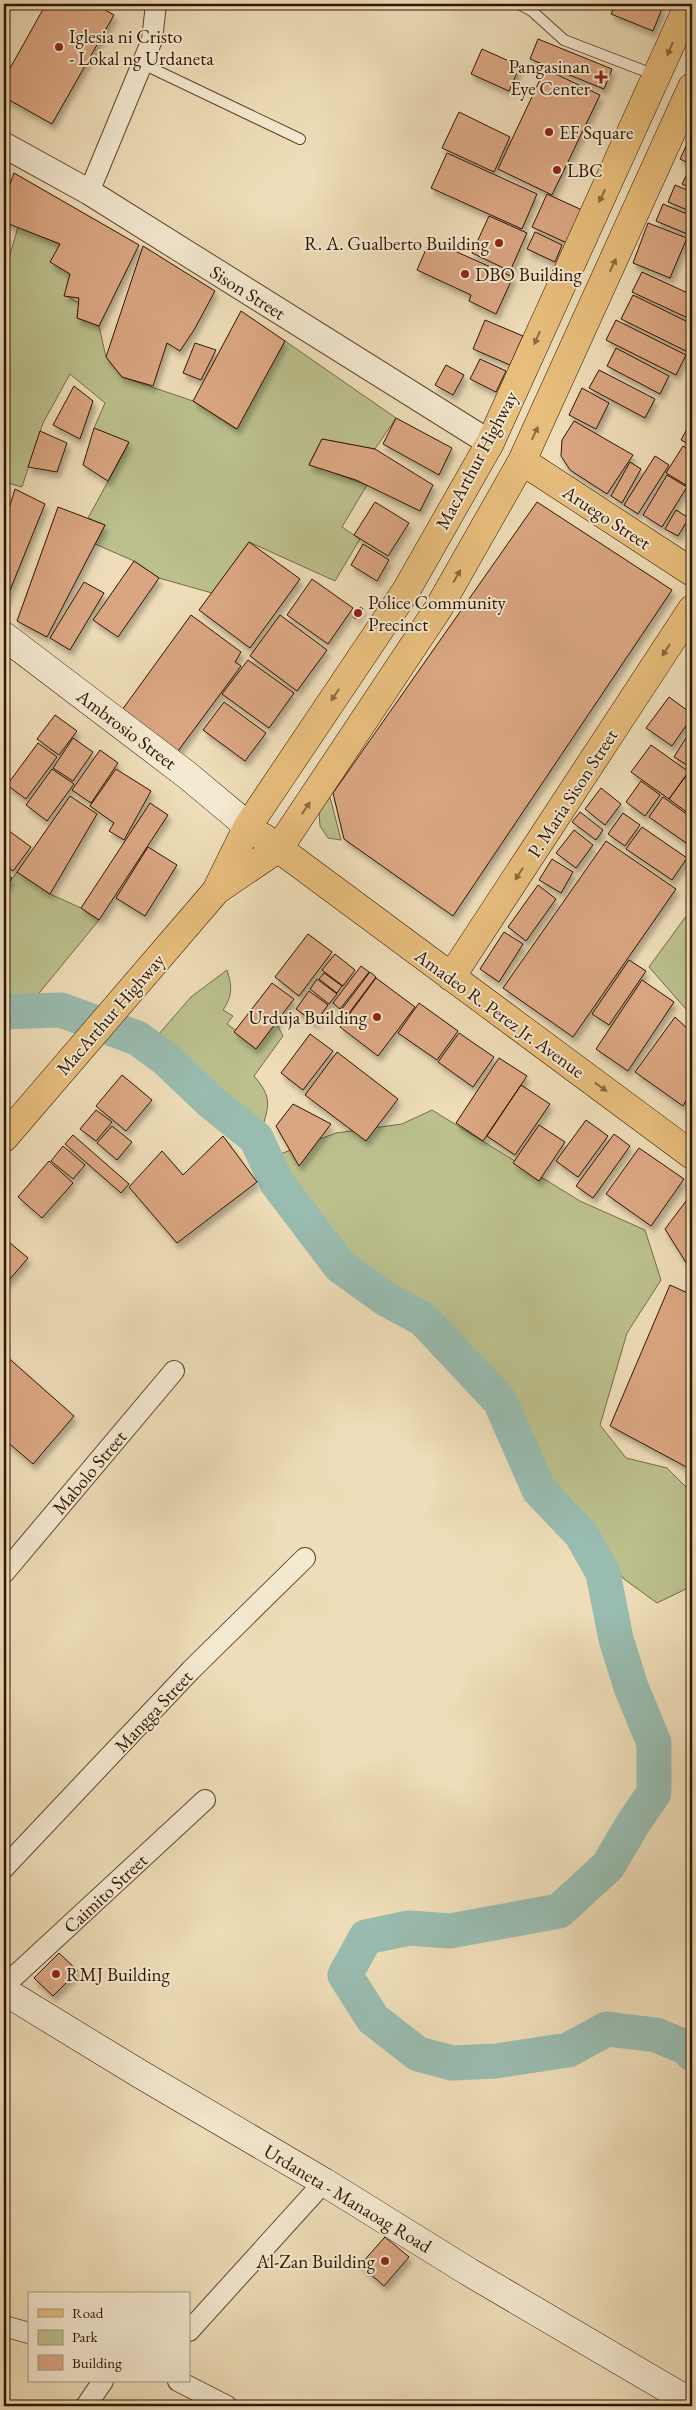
<svg xmlns="http://www.w3.org/2000/svg" width="696" height="2410" font-family="'EB Garamond',serif">
  <defs>
    <filter id="shadow"><feDropShadow dx="3" dy="5.5" stdDeviation="2.5" flood-color="#0004"/></filter>
  </defs>
  <rect width="100%" height="100%" fill="#eeddb8"/>
  <filter id="stains"><feTurbulence type="fractalNoise" baseFrequency=".004" numOctaves="4"/><feColorMatrix values="0 0 0 0 .2 0 0 0 0 .09 0 0 0 0 .02 0 0 0 .5 -.17"/></filter>
  <radialGradient id="worn" r=".72"><stop offset=".6" stop-color="#630" stop-opacity="0"/><stop offset="1" stop-color="#630" stop-opacity=".3"/></radialGradient>
  <path fill="#bbc08d" stroke="#766a47" d="M 18,227 L 60,244 L 70,274 L 67,296 L 79,303 L 77,318 L 99,326 L 106,357 L 122,377 L 193,401 L 236,429 L 285,341 L 396,418 L 375,449 L 322,439 L 309,464 L 367,485 L 342,527 L 360,539 L 335,581 L 249,542 L 212,593 L 159,578 L 134,561 L 95,544 L 105,525 L 88,518 L 129,443 L 94,428 L 105,403 L 70,374 L 43,423 L 22,487 L 4,482 L 4,275 Z
    M 330,797 L 341,840 L 328,838 L 320,826 L 319,810 Z
    M 17,872 L 50,894 L 81,908 L 99,920 L 22,1014 L 4,1001 L 4,890 Z
    M 692,908 L 692,1016 L 649,967 Z
    M 227,970 C 232,986 233,995 223,1010 L 233,1016 L 227,1024 L 249,1040 L 268,1015 L 277,1024 L 283,1036 L 254,1076 C 273,1098 269,1105 261,1132 L 152,1042 L 191,997 Z
    M 432,1110 L 580,1201 L 645,1230 L 661,1280 L 627,1333 L 600,1425 L 626,1458 L 667,1468 L 692,1493 L 692,1586 L 657,1603 L 624,1579 L 537,1472 L 515,1414 L 428,1318 L 413,1306 L 394,1300 L 358,1273 L 328,1242 L 275,1156 L 336,1133 L 402,1124 Z"/>
  <g fill="none" stroke-linecap="round" stroke-linejoin="round">
    <path stroke="#99bcb0" stroke-width="35" d="M 4,1012 L 61,1010 L 137,1038 L 166,1059 L 211,1102 L 256,1138 L 277,1183 L 340,1266 L 386,1299 L 423,1319 L 500,1401 L 539,1490 L 581,1534 L 603,1573 L 616,1639 L 631,1687 L 654,1743 L 654,1793 L 634,1822 L 608,1866 L 559,1911 L 450,1931 L 409,1928 L 366,1937 L 345,1975 L 373,2019 L 418,2054 L 452,2063 L 496,2061 L 568,2050 L 607,2029 L 656,2035 L 690,2049 L 692,2054"/>
  </g>
  <path fill="#daa682" stroke="#301401" filter="url(#shadow)" d="M 46,4 L 95,4 L 114,15 L 52,124 L 4,97 L 4,79 Z
    M 616,4 L 657,4 L 663,6 L 653,31 L 611,14 Z
    M 538,39 L 612,69 L 604,89 L 530,59 Z
    M 482,49 L 520,66 L 509,91 L 471,74 Z
    M 545,69 L 600,95 L 552,195 L 498,169 Z
    M 459,112 L 510,137 L 494,172 L 442,148 Z
    M 689,140 L 692,142 L 692,165 L 680,159 Z
    M 447,153 L 537,194 L 522,229 L 431,188 Z
    M 690,168 L 692,169 L 692,189 L 682,184 Z
    M 14,173 L 139,245 L 99,326 L 77,318 L 79,298 L 64,296 L 70,274 L 50,262 L 60,244 L 4,222 L 4,201 Z
    M 675,185 L 692,192 L 692,212 L 668,202 Z
    M 547,194 L 582,210 L 567,243 L 532,227 Z
    M 663,204 L 692,216 L 692,236 L 656,221 Z
    M 489,216 L 527,233 L 510,271 L 472,253 Z
    M 648,223 L 687,238 L 670,278 L 633,263 Z
    M 535,232 L 562,245 L 555,262 L 527,249 Z
    M 430,240 L 513,277 L 496,314 L 469,301 L 471,295 L 417,270 Z
    M 143,246 L 215,291 L 194,330 L 180,351 L 167,343 L 153,386 L 122,377 L 106,357 Z
    M 642,272 L 692,295 L 692,320 L 632,292 Z
    M 633,295 L 692,324 L 692,354 L 621,319 Z
    M 241,311 L 285,341 L 237,429 L 193,401 Z
    M 485,320 L 523,336 L 510,365 L 473,349 Z
    M 616,320 L 686,355 L 676,375 L 606,340 Z
    M 195,343 L 216,350 L 201,380 L 183,373 Z
    M 616,348 L 669,376 L 660,394 L 607,366 Z
    M 480,359 L 506,371 L 496,392 L 470,379 Z
    M 446,365 L 464,375 L 453,395 L 435,385 Z
    M 599,370 L 655,399 L 645,418 L 589,388 Z
    M 74,386 L 93,401 L 80,439 L 53,425 Z
    M 582,388 L 609,403 L 596,429 L 569,415 Z
    M 396,418 L 452,448 L 439,475 L 383,444 Z
    M 692,420 L 692,446 L 681,440 Z
    M 574,421 L 633,455 L 607,494 L 570,470 L 561,456 L 562,440 Z
    M 94,428 L 129,442 L 108,481 L 83,465 Z
    M 40,431 L 67,443 L 57,472 L 28,467 Z
    M 322,439 L 375,449 L 433,485 L 420,511 L 356,480 L 309,465 Z
    M 683,446 L 692,452 L 692,474 L 686,485 L 666,473 Z
    M 655,456 L 669,465 L 638,514 L 624,505 Z
    M 630,462 L 641,469 L 622,503 L 611,496 Z
    M 667,475 L 687,487 L 662,527 L 643,515 Z
    M 15,489 L 45,504 L 4,605 L 4,525 Z
    M 375,502 L 409,523 L 388,556 L 354,535 Z
    M 537,502 L 672,590 L 453,916 L 344,839 L 333,793 Z
    M 58,507 L 105,525 L 47,637 L 17,621 Z
    M 676,510 L 689,518 L 678,536 L 665,529 Z
    M 249,542 L 300,579 L 250,648 L 199,610 Z
    M 363,544 L 389,560 L 377,581 L 351,565 Z
    M 134,561 L 159,578 L 118,637 L 93,620 Z
    M 312,579 L 353,608 L 328,644 L 287,615 Z
    M 84,582 L 104,593 L 70,650 L 50,638 Z
    M 360,607 L 363,609 L 356,619 L 353,617 Z
    M 191,615 L 241,652 L 235,662 L 241,666 L 178,751 L 122,710 Z
    M 280,615 L 327,650 L 297,691 L 250,656 Z
    M 248,660 L 294,693 L 269,728 L 222,694 Z
    M 669,697 L 692,714 L 692,717 L 672,746 L 646,728 Z
    M 224,702 L 266,733 L 245,761 L 203,730 Z
    M 55,715 L 77,731 L 59,755 L 37,739 Z
    M 692,728 L 692,768 L 674,757 Z
    M 73,738 L 93,752 L 73,781 L 53,768 Z
    M 38,743 L 57,757 L 26,799 L 7,785 Z
    M 651,745 L 689,772 L 669,799 L 631,772 Z
    M 100,750 L 118,763 L 91,803 L 72,790 Z
    M 52,769 L 74,784 L 47,821 L 26,805 Z
    M 116,769 L 151,791 L 124,840 L 109,831 L 114,823 L 90,806 Z
    M 689,771 L 692,774 L 692,816 L 669,799 Z
    M 641,781 L 660,795 L 645,816 L 626,802 Z
    M 601,788 L 621,804 L 605,825 L 585,809 Z
    M 70,796 L 97,814 L 50,894 L 17,872 Z
    M 663,797 L 692,818 L 692,847 L 649,817 Z
    M 150,803 L 168,815 L 99,920 L 81,908 Z
    M 580,812 L 603,830 L 596,840 L 572,822 Z
    M 623,813 L 640,825 L 625,846 L 608,834 Z
    M 642,827 L 687,858 L 672,880 L 626,849 Z
    M 5,828 L 31,847 L 13,871 L 4,864 Z
    M 574,830 L 593,845 L 576,868 L 556,853 Z
    M 606,841 L 676,889 L 573,1037 L 503,988 Z
    M 148,847 L 177,865 L 145,916 L 116,898 Z
    M 552,859 L 573,872 L 561,893 L 539,880 Z
    M 4,872 L 12,878 L 4,890 Z
    M 538,885 L 556,899 L 526,941 L 508,927 Z
    M 504,932 L 523,944 L 499,982 L 480,969 Z
    M 308,934 L 332,952 L 299,996 L 275,977 Z
    M 335,954 L 355,970 L 343,986 L 322,970 Z
    M 629,960 L 646,971 L 609,1025 L 592,1014 Z
    M 361,966 L 369,972 L 340,1009 L 333,1003 Z
    M 370,972 L 376,977 L 349,1013 L 342,1009 Z
    M 324,973 L 342,986 L 337,993 L 319,979 Z
    M 376,978 L 415,1007 L 378,1056 L 340,1027 Z
    M 317,979 L 337,994 L 329,1004 L 310,989 Z
    M 642,980 L 674,1002 L 628,1071 L 596,1049 Z
    M 272,983 L 294,999 L 256,1049 L 234,1032 Z
    M 309,991 L 328,1005 L 315,1023 L 296,1009 Z
    M 419,1003 L 458,1031 L 437,1060 L 398,1033 Z
    M 675,1017 L 692,1033 L 692,1090 L 683,1106 L 635,1072 Z
    M 459,1033 L 494,1057 L 473,1087 L 438,1062 Z
    M 310,1034 L 333,1051 L 303,1090 L 281,1073 Z
    M 337,1052 L 398,1099 L 366,1141 L 305,1095 Z
    M 499,1058 L 527,1076 L 483,1141 L 456,1123 Z
    M 122,1075 L 152,1100 L 126,1131 L 96,1106 Z
    M 521,1085 L 550,1104 L 515,1155 L 487,1136 Z
    M 293,1104 L 331,1124 L 299,1166 L 276,1126 Z
    M 96,1110 L 112,1122 L 96,1141 L 80,1129 Z
    M 586,1120 L 608,1136 L 578,1177 L 556,1161 Z
    M 539,1125 L 565,1142 L 539,1181 L 513,1163 Z
    M 112,1126 L 132,1142 L 117,1160 L 97,1143 Z
    M 614,1134 L 630,1146 L 593,1198 L 576,1186 Z
    M 73,1135 L 129,1184 L 121,1193 L 65,1144 Z
    M 223,1136 L 257,1182 L 177,1243 L 129,1187 L 162,1151 L 183,1175 Z
    M 63,1146 L 85,1165 L 73,1179 L 51,1161 Z
    M 639,1148 L 684,1179 L 651,1226 L 606,1194 Z
    M 49,1161 L 73,1183 L 42,1218 L 18,1197 Z
    M 692,1193 L 692,1272 L 665,1229 Z
    M 4,1238 L 28,1258 L 4,1286 Z
    M 670,1285 L 692,1295 L 692,1470 L 610,1426 Z
    M 4,1354 L 74,1416 L 33,1464 L 4,1439 Z
    M 59,1953 L 78,1971 L 53,1996 L 34,1978 Z
    M 385,2237 L 409,2257 L 384,2286 L 360,2265 Z"/>
  <g fill="none" stroke-linecap="round" stroke-linejoin="round">
    <g stroke="#60462f" stroke-width="12">
      <path id="service" d="M 519,4 L 532,11 L 564,40 L 655,75
        M 143,64 L 300,139"/>
    </g>
    <g stroke="#60462f" stroke-width="22">
      <path id="minor" d="M 89,192 L 152,40 L 156,4
        M 4,1573 L 174,1371
        M 4,1868 L 191,1670 L 305,1558
        M 4,1986 L 205,1800
        M 4,2326 L 29,2333
        M 189,2331 L 324,2182
        M 178,2381 L 227,2406
        M 86,2406 L 103,2381"/>
    </g>
    <g stroke="#60462f" stroke-width="27">
      <path id="tertiary" d="M 4,145 L 89,192 L 490,443"/>
    </g>
    <g stroke="#301401" stroke-width="29">
      <path id="secondary" d="M 4,636 L 187,775 L 248,826
        M 4,1991 L 140,2074 L 324,2182 L 469,2272 L 692,2403"/>
    </g>
    <g stroke="#301401" stroke-width="29">
      <path id="primary" d="M 522,461 L 692,572
        M 263,837 L 692,1155
        M 217,890 L 279,848 L 438,609 L 522,461 L 692,87
        M 451,977 L 692,609
        M 4,1138 L 216,891 L 248,826 L 407,589 L 490,443 L 689,4"/>
    </g>
    <use href="#service" stroke="#f4e9d1" stroke-width="10"/>
    <use href="#minor" stroke="#f4e9d1" stroke-width="20"/>
    <use href="#tertiary" stroke="#f4e9d1" stroke-width="25"/>
    <use href="#secondary" stroke="#f4e9d1" stroke-width="28"/>
    <use href="#primary" stroke="#e7be7c" stroke-width="28"/>
  </g>
  <defs><path id="oneway-solid" d="M-6-.8H1V-3.2L6.5 0L1 3.2V.8H-6Z" transform="scale(1.25)"/></defs>
  <g fill="#8c693e">
    <use href="#oneway-solid" transform="translate(670 49) rotate(113)"/>
    <use href="#oneway-solid" transform="translate(602 196) rotate(115)"/>
    <use href="#oneway-solid" transform="translate(613 265) rotate(-65)"/>
    <use href="#oneway-solid" transform="translate(537 338) rotate(114)"/>
    <use href="#oneway-solid" transform="translate(535 433) rotate(-65)"/>
    <use href="#oneway-solid" transform="translate(457 576) rotate(-60)"/>
    <use href="#oneway-solid" transform="translate(666 650) rotate(123)"/>
    <use href="#oneway-solid" transform="translate(335 695) rotate(124)"/>
    <use href="#oneway-solid" transform="translate(306 808) rotate(-55)"/>
    <use href="#oneway-solid" transform="translate(519 874) rotate(123)"/>
    <use href="#oneway-solid" transform="translate(601 1087) rotate(36)"/>
  </g>
  <g fill="#8f2418" stroke="#f4e9d1" stroke-width="2">
    <circle cx="59" cy="47" r="5"/>
    <path d="M598.5 69.5h5v5h5v5h-5v5h-5v-5h-5v-5h5z"/>
    <circle cx="549" cy="132" r="5"/>
    <circle cx="557" cy="170" r="5"/>
    <circle cx="499" cy="243" r="5"/>
    <circle cx="465" cy="274" r="5"/>
    <circle cx="358" cy="613" r="5"/>
    <circle cx="377" cy="1017" r="5"/>
    <circle cx="56" cy="1974" r="5"/>
    <circle cx="385" cy="2261" r="5"/>
  </g>
  <g text-anchor="middle" stroke-width="4" stroke-linejoin="round" paint-order="stroke">
    <g font-size="19" fill="#301401" stroke="#f4e9d1" text-anchor="start">
      <text x="69" y="43">Iglesia ni Cristo<tspan x="69" dy="22">- Lokal ng Urdaneta</tspan></text>
      <text x="590" y="73" text-anchor="end">Pangasinan<tspan x="590" dy="22">Eye Center</tspan></text>
      <text x="559" y="139">EF Square</text>
      <text x="567" y="177">LBC</text>
      <text x="489" y="250" text-anchor="end">R. A. Gualberto Building</text>
      <text x="475" y="281">DBO Building</text>
      <text x="368" y="609">Police Community<tspan x="368" dy="22">Precinct</tspan></text>
      <text x="367" y="1024" text-anchor="end">Urduja Building</text>
      <text x="66" y="1981">RMJ Building</text>
      <text x="375" y="2268" text-anchor="end">Al-Zan Building</text>
    </g>
    <g font-size="19" fill="#301401" stroke="#f4e9d1">
      <text transform="translate(248 292) rotate(32)" y="7">Sison Street</text>
      <text transform="translate(476 460) rotate(-62)" y="7">MacArthur Highway</text>
      <text transform="translate(607 517) rotate(33)" y="7">Aruego Street</text>
      <text transform="translate(127 729) rotate(37)" y="7">Ambrosio Street</text>
      <text transform="translate(572 793) rotate(-57)" y="7">P. Maria Sison Street</text>
      <text transform="translate(500 1013) rotate(36)" y="7">Amadeo R. Perez Jr. Avenue</text>
      <text transform="translate(110 1014) rotate(-49)" y="7">MacArthur Highway</text>
      <text transform="translate(89 1472) rotate(-50)" y="7">Mabolo Street</text>
      <text transform="translate(153 1711) rotate(-47)" y="7">Mangga Street</text>
      <text transform="translate(105 1893) rotate(-43)" y="7">Caimito Street</text>
      <text transform="translate(348 2198) rotate(31)" y="7">Urdaneta - Manaoag Road</text>
    </g>
  </g>
  <rect width="696" height="2410" fill="none" stroke="#eeddb8" stroke-width="20"/>
  <rect x="5" y="5" width="686" height="2400" fill="none" stroke="#301401" stroke-width="2.5"/>
  <rect x="10" y="10" width="676" height="2390" fill="none" stroke="#301401"/>
  <rect x="28" y="2292" width="162" height="90" fill="#f4e9d1" stroke="#a6947e"/>
  <rect x="38" y="2309" width="25" height="8" fill="#e7be7c" stroke="#a6947e"/>
  <text x="72" y="2318" font-size="15" fill="#301401">Road</text>
  <rect x="38" y="2330" width="25" height="15" fill="#bbc08d" stroke="#a6947e"/>
  <text x="72" y="2342" font-size="15" fill="#301401">Park</text>
  <rect x="38" y="2355" width="25" height="15" fill="#daa682" stroke="#a6947e"/>
  <text x="72" y="2368" font-size="15" fill="#301401">Building</text>
  <rect width="100%" height="100%" filter="url(#stains)"/>
  <rect width="100%" height="100%" fill="url(#worn)"/>
</svg>
